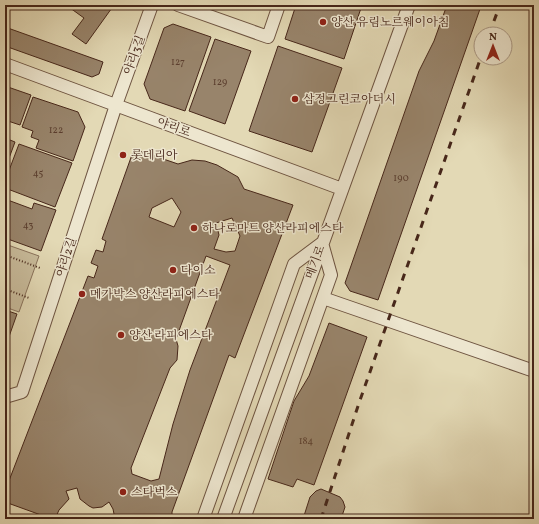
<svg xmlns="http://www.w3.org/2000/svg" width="539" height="524" font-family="Vollkorn,'Noto Serif KR',serif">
  <rect width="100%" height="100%" fill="#e3d9b5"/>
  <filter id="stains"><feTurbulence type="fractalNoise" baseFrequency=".005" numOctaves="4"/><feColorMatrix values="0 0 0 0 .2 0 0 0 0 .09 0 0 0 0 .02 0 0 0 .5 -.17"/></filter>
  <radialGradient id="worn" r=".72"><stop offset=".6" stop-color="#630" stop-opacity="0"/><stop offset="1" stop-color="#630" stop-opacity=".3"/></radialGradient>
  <path fill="#c8bb9b" stroke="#88715a" d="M 5,244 L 39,256 L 19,312 L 5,307 Z"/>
  <path fill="#98846b" stroke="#47271a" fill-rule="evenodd" d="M 66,5 L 114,5 L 86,44 L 72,34 L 84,18 Z
    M 240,5 L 257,5 L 251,9 Z
    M 296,5 L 362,5 L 344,59 L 285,39 Z
    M 447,5 L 470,5 L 480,9 L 378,300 L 350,291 L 345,283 L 419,71 L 434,41 Z
    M 173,24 L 211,37 L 185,111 L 150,99 L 144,84 L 164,28 Z
    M 5,27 L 103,62 L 99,74 L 92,77 L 5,46 Z
    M 215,39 L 251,51 L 225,124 L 189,111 Z
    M 278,46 L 342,68 L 312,152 L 249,131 Z
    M 5,86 L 31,95 L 20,125 L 5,120 Z
    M 33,97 L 78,112 L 85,127 L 73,161 L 36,148 L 39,140 L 31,137 L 33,131 L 22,127 Z
    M 5,138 L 15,142 L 5,169 Z
    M 19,144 L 72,163 L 55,207 L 5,188 L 5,181 Z
    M 134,149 L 178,164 L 192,160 L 205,161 L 217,165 L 238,177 L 244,189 L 293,205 L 235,358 L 229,355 L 172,512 L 172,519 L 115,519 L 113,509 L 109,502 L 102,507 L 93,508 L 89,506 L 80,499 L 77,488 L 66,491 L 69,499 L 59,510 L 55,519 L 52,519 L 5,502 L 5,491 L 88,276 L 94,278 L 98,266 L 91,263 L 96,250 L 103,252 L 106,241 L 102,239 ZM 172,198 L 181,212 L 174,227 L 149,217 L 152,208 ZM 232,218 L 240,236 L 235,251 L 226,252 L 214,249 L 219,235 L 216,223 ZM 206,256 L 230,265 L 190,370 L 173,424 L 159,479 L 151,481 L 132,474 L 131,468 L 170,368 L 177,360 L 178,346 L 176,339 Z
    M 5,199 L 32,209 L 34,203 L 56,210 L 41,251 L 5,238 Z
    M 5,310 L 17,314 L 5,348 Z
    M 329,323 L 367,337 L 314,485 L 297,479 L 293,487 L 268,479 L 294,401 L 309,376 Z
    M 321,489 L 340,497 L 343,501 L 345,507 L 341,519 L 303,519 L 310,497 L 316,491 Z"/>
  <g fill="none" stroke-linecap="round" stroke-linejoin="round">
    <g stroke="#6e5441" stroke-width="14">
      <path id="minor" d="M 178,5 L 268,37 L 279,5
        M 5,64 L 342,189
        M 323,298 L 534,371
        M 5,397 L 22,392 L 116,105 L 152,5
        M 203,519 L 294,264 L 322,243
        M 223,519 L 409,5
        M 244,519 L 331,275 L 322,243"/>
    </g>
    <path stroke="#47271a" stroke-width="2" stroke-dasharray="1 2" stroke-linecap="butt" d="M 5,255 L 40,268
      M 5,289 L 29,298"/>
    <use href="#minor" stroke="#ede6cf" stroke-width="12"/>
    <path stroke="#47271a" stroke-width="3" stroke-dasharray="7 7" stroke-linecap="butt" d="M 489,34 L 500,5
      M 321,519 L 359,403 L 481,57"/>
  </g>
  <g fill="#8f2418" stroke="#ede6cf" stroke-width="1.5">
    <circle cx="323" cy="22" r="4"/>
    <circle cx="295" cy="99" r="4"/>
    <circle cx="123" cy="155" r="4"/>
    <circle cx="194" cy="228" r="4"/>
    <circle cx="173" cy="270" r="4"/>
    <circle cx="82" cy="294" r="4"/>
    <circle cx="121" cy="335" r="4"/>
    <circle cx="123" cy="492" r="4"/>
  </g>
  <g text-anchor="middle" stroke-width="3" stroke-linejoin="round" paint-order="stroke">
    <g font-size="10" fill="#5b3e2e">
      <text x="178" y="65">127</text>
      <text x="220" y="85">129</text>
      <text x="56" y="133">122</text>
      <text x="38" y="176">45</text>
      <text x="401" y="181">190</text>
      <text x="28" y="228">43</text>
      <text x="306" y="444">184</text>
    </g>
    <g font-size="12" fill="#47271a" stroke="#ede6cf" text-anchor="start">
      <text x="331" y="26">양산 유림노르웨이아침</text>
      <text x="303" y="103">삼정그린코아더시</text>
      <text x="131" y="159">롯데리아</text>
      <text x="202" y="232">하나로마트 양산라피에스타</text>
      <text x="181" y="274">다이소</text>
      <text x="90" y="298">메가박스 양산라피에스타</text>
      <text x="129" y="339">양산 라피에스타</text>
      <text x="131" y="496">스타벅스</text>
    </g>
    <g font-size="12" fill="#47271a" stroke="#ede6cf">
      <text transform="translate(134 55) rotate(-70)" y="4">야리3길</text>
      <text transform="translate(174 127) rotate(20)" y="4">야리로</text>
      <text transform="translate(66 257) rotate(-72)" y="4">야리2길</text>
      <text transform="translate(315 262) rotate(-70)" y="4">메기로</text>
    </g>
  </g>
  <rect width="539" height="524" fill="none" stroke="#e3d9b5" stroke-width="20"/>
  <rect x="6" y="6" width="527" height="512" fill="none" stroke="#47271a" stroke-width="2"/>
  <rect x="10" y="10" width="519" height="504" fill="none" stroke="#47271a"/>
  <g transform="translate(493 46)"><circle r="19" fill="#ede6cf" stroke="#ab9a87"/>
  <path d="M0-3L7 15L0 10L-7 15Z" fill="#8f2418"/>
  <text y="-6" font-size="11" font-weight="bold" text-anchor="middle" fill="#47271a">N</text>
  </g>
  <rect width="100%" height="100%" filter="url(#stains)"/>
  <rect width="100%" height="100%" fill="url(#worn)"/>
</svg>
